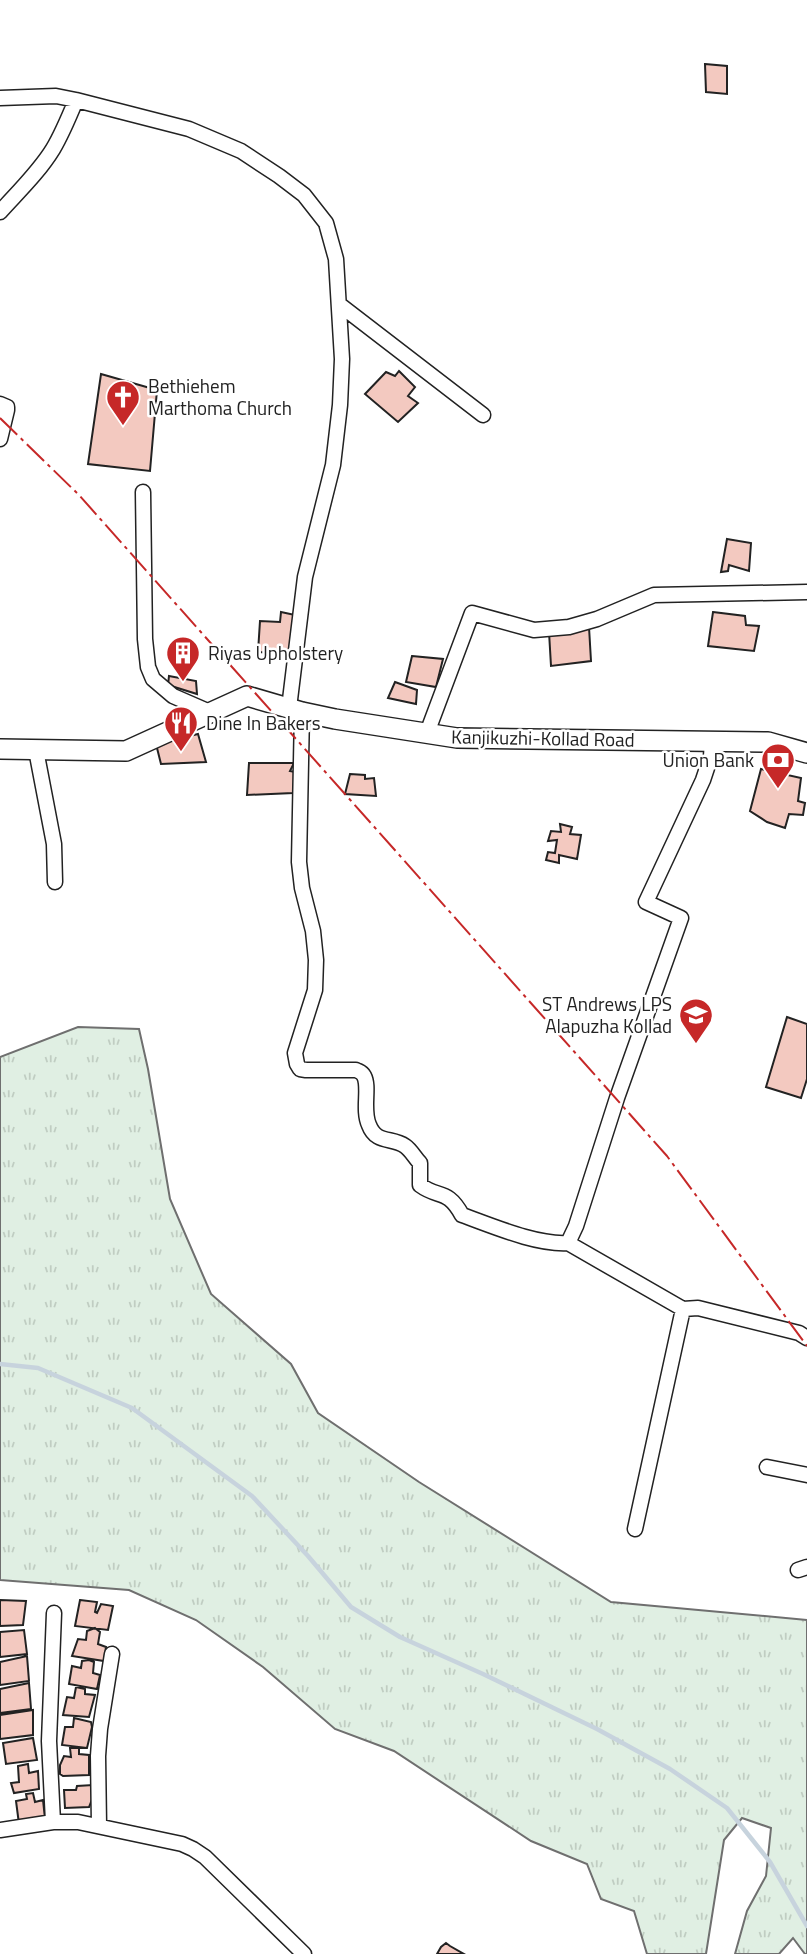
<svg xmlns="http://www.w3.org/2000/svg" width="807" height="1954" font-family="'Titillium Web',sans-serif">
  <defs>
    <pattern id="grass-tufts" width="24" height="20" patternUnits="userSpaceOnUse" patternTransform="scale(1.75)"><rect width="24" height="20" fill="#e0efe3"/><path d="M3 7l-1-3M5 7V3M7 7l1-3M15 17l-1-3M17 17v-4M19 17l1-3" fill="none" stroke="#c0cdc2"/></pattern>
  </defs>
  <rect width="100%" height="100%" fill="#fff"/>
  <path fill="url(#grass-tufts)" stroke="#6f6f6f" stroke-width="2" d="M 78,1027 L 139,1029 L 148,1069 L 170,1199 L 211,1294 L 291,1364 L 318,1413 L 419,1482 L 611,1602 L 807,1620 L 807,1954 L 805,1954 L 793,1938 L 779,1954 L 735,1954 L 747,1911 L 766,1876 L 771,1828 L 742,1818 L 724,1840 L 706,1954 L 647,1954 L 634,1911 L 601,1899 L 587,1864 L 531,1841 L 394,1751 L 335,1729 L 263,1667 L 196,1620 L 129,1590 L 0,1580 L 0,1057 Z"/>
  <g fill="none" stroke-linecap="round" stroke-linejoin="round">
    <path stroke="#c7d3dd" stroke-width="4.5" d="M 0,1364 L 38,1368 L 132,1408 L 252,1496 L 308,1556 L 351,1607 L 400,1637 L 483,1674 L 597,1729 L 670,1769 L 727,1808 L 770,1862 L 807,1926"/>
  </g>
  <path fill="#f3c9c0" stroke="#222" stroke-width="2" d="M 705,64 L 727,66 L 727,94 L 706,92 Z
    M 399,371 L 415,387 L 408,396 L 418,403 L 398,422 L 365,394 L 386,372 L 395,376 Z
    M 101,374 L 157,390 L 150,471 L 88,464 Z
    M 727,539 L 751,543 L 749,571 L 729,565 L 728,571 L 721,572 Z
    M 281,612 L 295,615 L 290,654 L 258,652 L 260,621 L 280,622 Z
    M 713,612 L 745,616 L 746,625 L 759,626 L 754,651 L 708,646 Z
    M 589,627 L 591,661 L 551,666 L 549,632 Z
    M 412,656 L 443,659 L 436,687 L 406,682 Z
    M 169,676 L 196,681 L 197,694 L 168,685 Z
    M 395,682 L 417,690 L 416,704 L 388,698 Z
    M 198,734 L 206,762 L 161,764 L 156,744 Z
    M 249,763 L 294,763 L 290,771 L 295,772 L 293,793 L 247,795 Z
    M 761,769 L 801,778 L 798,801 L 805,803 L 803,815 L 789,814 L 785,828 L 767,822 L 750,811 Z
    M 350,774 L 365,775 L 365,779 L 374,778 L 376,796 L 345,794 Z
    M 560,824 L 572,827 L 570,834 L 581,835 L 577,859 L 559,855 L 559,863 L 546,860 L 548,852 L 555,853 L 557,840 L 548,841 L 551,831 L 561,832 Z
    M 787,1017 L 807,1024 L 807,1079 L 801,1098 L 766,1087 Z
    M 0,1600 L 26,1601 L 23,1625 L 0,1626 Z
    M 80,1600 L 97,1602 L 95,1612 L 97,1613 L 101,1604 L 113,1606 L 108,1630 L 75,1626 Z
    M 95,1628 L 100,1632 L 98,1644 L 106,1647 L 104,1661 L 72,1656 L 78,1639 L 86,1640 L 87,1631 Z
    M 24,1630 L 27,1654 L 0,1657 L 0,1632 Z
    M 27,1656 L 29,1681 L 0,1685 L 0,1662 Z
    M 89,1660 L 94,1662 L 93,1673 L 100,1675 L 97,1689 L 69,1684 L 72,1666 L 81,1668 L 82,1661 Z
    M 29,1683 L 31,1709 L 0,1713 L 0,1689 Z
    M 76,1687 L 85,1689 L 85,1694 L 95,1695 L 89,1717 L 63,1715 L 67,1697 L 74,1698 Z
    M 33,1710 L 33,1735 L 0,1739 L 0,1715 Z
    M 74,1718 L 91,1722 L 92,1727 L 87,1748 L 62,1745 L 65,1727 L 73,1727 Z
    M 33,1738 L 37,1760 L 6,1764 L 3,1743 Z
    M 70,1748 L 79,1748 L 79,1754 L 89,1755 L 89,1775 L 63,1776 L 60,1774 L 60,1765 L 64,1756 L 71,1757 Z
    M 28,1764 L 29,1773 L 38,1771 L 39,1789 L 14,1793 L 11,1783 L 19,1782 L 18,1766 Z
    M 93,1785 L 93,1797 L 89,1807 L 65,1808 L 64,1790 L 76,1790 L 77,1786 Z
    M 33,1793 L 35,1802 L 43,1800 L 45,1819 L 19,1824 L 16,1801 L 27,1799 L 26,1794 Z
    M 446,1943 L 450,1946 L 464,1954 L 437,1954 L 441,1947 Z"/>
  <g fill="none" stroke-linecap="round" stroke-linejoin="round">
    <g stroke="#222" stroke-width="17">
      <path id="street" d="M 0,98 L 56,96 L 76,100 L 189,129 L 241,151 L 279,176 L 304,195 L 326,223 L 336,259 L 342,359 L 340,405 L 333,465 L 305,577 L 289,708
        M 0,212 C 18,192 39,172 53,149 C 62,134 69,117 76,100
        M 340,305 L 483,415
        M 0,404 L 7,407 L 7,410 L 0,439
        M 143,492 L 145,639 L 148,667 L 153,679 L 173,696 L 212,713
        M 302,712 L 299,862 L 302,888 L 313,931 L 316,960 L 315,990 L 295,1053 L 297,1064 L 300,1069 L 306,1070 L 356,1070 C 360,1072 362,1072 364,1076 C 370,1087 362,1110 369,1125 C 376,1144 392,1137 405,1146 C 411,1150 415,1158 420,1163 L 420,1185 C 439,1199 447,1188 462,1215 C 493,1226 536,1245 568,1243 L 576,1226 L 617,1098 L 681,918 L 646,902 L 703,780 L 711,756 L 712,742
        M 427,733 L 472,613 L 534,630 L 569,627 L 597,619 L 654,595 L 807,592
        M 36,750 L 54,844 L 55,882
        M 568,1243 L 683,1309 L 698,1308 L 799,1333 L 807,1338
        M 767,1467 L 807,1475
        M 635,1529 L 683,1309
        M 798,1570 L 807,1567
        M 53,1822 L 49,1741 L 54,1613
        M 99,1825 L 98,1756 L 100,1729 L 112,1654
        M 0,1830 L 53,1822 L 78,1822 L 182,1844 L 193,1849 L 205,1857 L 304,1954"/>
    </g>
    <g stroke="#222" stroke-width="22">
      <path id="secondary" d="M 0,749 L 126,751 L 247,696 L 302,712 L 335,719 L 457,738 L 768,742 L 807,753"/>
    </g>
    <use href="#street" stroke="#fff" stroke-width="14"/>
    <use href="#secondary" stroke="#fff" stroke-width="19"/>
    <path stroke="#c62828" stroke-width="2" stroke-dasharray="24 5 3.5 5" stroke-linecap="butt" d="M 0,418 L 79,495 L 667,1156 L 807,1346"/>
  </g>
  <defs>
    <g id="church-pin" transform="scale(1.75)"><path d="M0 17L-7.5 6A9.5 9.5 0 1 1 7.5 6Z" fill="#c62828" stroke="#fff"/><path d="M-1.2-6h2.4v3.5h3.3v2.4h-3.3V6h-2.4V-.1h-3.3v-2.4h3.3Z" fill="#fff"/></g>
    <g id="building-pin" transform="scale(1.75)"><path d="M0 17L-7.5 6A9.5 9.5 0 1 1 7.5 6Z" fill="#c62828" stroke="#fff"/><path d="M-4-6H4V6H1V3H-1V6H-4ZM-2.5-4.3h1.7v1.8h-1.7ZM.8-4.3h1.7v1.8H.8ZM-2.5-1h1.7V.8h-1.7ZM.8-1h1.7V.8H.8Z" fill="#fff"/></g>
    <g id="restaurant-pin" transform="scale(1.75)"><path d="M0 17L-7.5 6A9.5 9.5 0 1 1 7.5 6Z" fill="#c62828" stroke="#fff"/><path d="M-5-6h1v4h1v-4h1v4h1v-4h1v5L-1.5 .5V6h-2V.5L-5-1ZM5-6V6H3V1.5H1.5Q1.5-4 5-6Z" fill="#fff"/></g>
    <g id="bank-pin" transform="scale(1.75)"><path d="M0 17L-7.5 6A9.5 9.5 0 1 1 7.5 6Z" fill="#c62828" stroke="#fff"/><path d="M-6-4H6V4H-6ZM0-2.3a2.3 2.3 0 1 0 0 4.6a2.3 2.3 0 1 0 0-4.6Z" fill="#fff"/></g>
    <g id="school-pin" transform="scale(1.75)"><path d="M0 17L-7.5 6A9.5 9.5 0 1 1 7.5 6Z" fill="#c62828" stroke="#fff"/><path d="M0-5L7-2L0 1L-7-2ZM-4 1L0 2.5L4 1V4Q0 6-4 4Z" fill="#fff"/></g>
  </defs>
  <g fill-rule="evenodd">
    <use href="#church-pin" x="123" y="397"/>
    <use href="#building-pin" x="183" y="653"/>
    <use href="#restaurant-pin" x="181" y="723"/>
    <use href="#bank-pin" x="778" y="760"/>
    <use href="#school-pin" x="696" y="1015"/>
  </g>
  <g text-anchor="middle" stroke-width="5" stroke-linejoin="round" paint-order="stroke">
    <g font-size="19" fill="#222" stroke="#fff" text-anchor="start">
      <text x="148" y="393">Bethiehem<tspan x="148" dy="22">Marthoma Church</tspan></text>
      <text x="208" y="660">Riyas Upholstery</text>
      <text x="206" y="730">Dine In Bakers</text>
      <text x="754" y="767" text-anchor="end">Union Bank</text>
      <text x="672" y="1011" text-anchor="end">ST Andrews LPS<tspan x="672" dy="22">Alapuzha Kollad</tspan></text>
    </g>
    <g font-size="19" fill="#222" stroke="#fff">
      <text transform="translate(543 738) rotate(1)" y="7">Kanjikuzhi-Kollad Road</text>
    </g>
  </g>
</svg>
